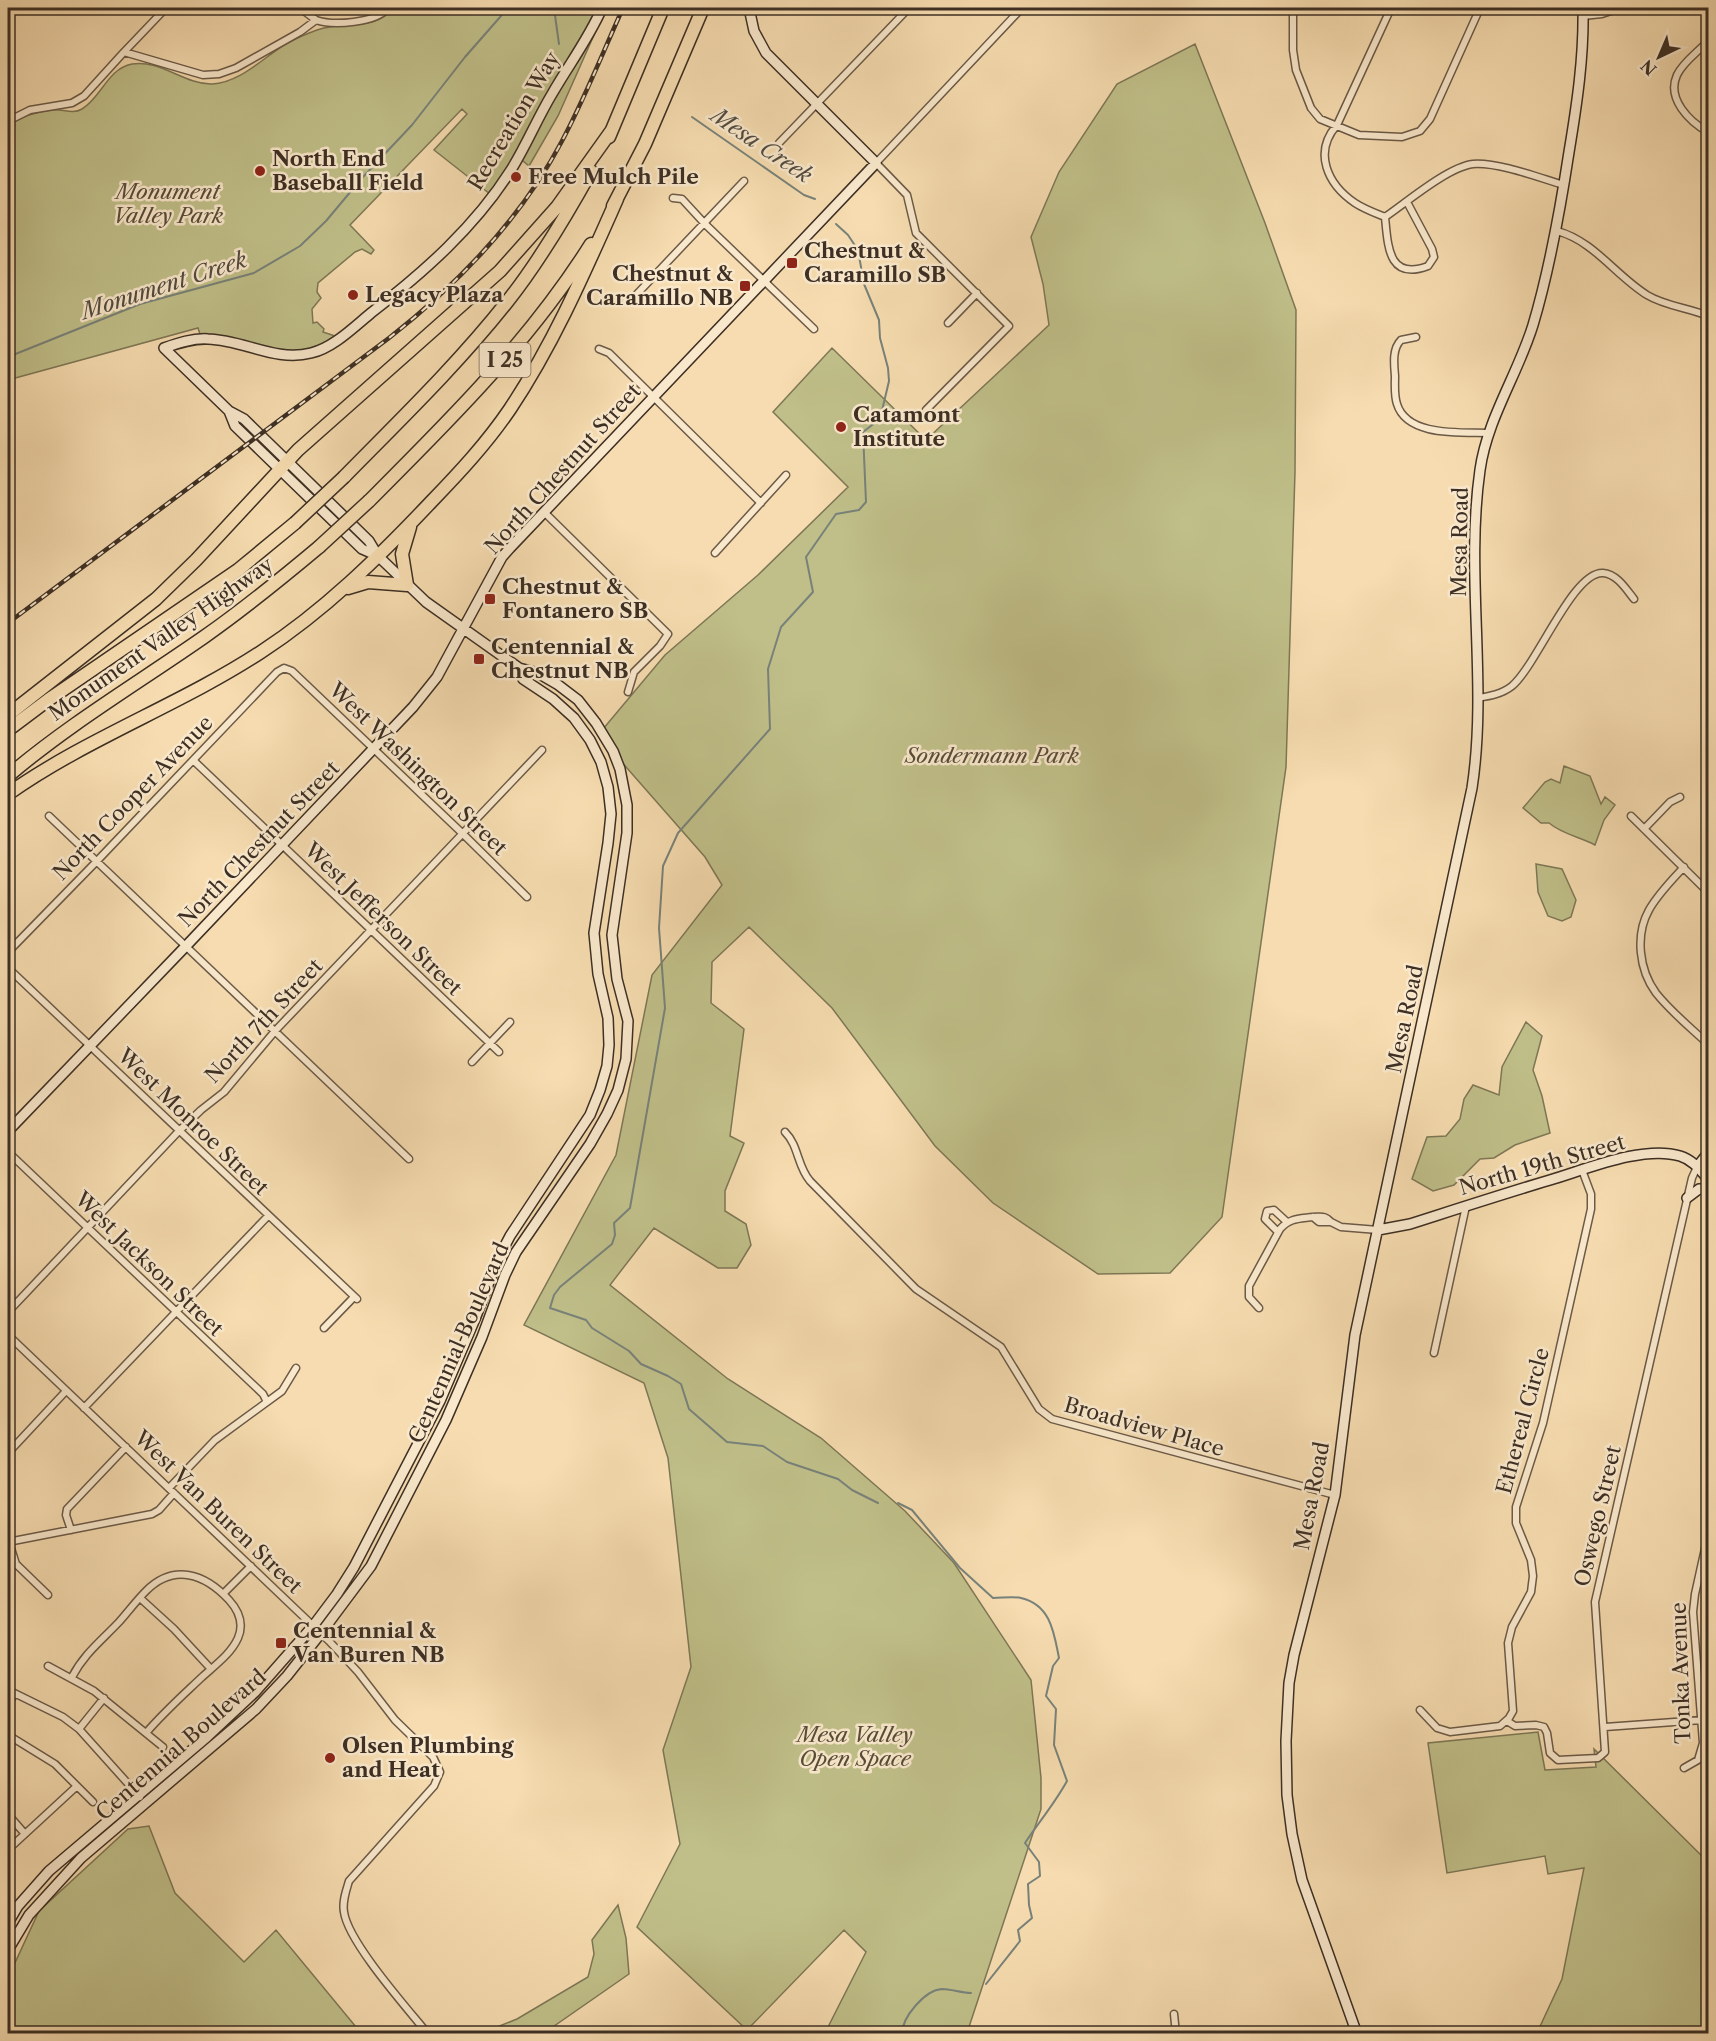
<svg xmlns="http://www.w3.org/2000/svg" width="1716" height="2041" font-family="'Libre Caslon Text',serif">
  <rect width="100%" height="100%" fill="#f6dcb0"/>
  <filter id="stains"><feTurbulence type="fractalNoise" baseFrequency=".00333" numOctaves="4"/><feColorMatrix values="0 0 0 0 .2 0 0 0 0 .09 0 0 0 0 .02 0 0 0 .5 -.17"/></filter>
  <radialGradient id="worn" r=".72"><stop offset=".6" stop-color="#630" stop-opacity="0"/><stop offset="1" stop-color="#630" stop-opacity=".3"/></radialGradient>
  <path fill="#c0bf89" stroke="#7e7756" stroke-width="1.5" d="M 394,8 L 606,8 L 558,116 L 529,166 L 516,155 L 490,194 L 434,150 L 467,114 L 462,109 L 350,225 L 374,250 L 371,254 L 362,249 L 355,252 L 318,283 L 317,292 L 321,298 L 312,309 L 313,323 L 317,322 L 324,329 L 323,332 L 335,336 C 329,340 322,345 315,347 C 278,359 237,339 200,334 L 198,328 L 8,380 L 8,124 C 21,117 36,112 51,110 C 61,108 72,115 82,109 C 102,97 107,69 132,64 C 160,59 185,85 212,84 C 239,83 262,59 284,45 C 294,39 306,34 317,30 C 345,20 373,32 394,8 Z
    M 1195,44 L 1265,223 L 1296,310 L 1295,472 L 1286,767 L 1222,1217 L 1170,1273 L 1098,1274 L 993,1203 L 935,1146 L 832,1008 L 749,927 L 712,962 L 711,1003 L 744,1029 L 730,1136 L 744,1143 L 725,1191 L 725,1211 L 746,1224 L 751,1245 L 737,1268 L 718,1268 L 654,1228 L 610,1285 L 728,1379 L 821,1438 L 905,1511 L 954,1563 L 1031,1680 L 1041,1778 L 1041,1809 L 967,2033 L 825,2033 L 866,1952 L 844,1930 L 747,2030 L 637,1927 L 680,1844 L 663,1750 L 691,1667 L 668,1458 L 644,1383 L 524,1325 L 616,1155 L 652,975 L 722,885 L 705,857 L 598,735 L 665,655 L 758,575 L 848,487 L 773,412 L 832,348 L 926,440 L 1049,325 L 1043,284 L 1031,237 L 1059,172 L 1117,84 Z
    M 1564,766 L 1590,776 L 1601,804 L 1605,797 L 1615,805 L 1604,820 L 1595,845 C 1580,837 1562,834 1549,823 L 1541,823 L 1523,808 L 1545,782 L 1551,779 L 1560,783 Z
    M 1536,864 L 1562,869 L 1576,900 L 1571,917 L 1562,921 L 1548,916 L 1538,892 Z
    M 1526,1022 L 1542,1036 L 1533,1070 L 1542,1096 L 1550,1133 L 1515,1145 L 1494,1158 L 1480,1159 L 1454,1185 L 1433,1191 L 1412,1179 L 1427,1137 L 1446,1136 L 1460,1119 L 1464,1099 L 1473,1085 L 1499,1095 L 1502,1067 Z
    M 1538,1732 L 1545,1770 L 1596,1767 L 1594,1749 L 1708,1862 L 1708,2033 L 1537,2033 L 1562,1979 L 1584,1868 L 1548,1874 L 1545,1856 L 1447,1873 L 1428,1743 Z
    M 149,1826 L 175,1893 L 244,1962 L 276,1930 L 361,2033 L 8,2034 L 8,1978 L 39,1911 L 128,1829 Z
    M 618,1905 L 626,1938 L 629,1974 L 544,2033 L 482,2033 L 517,2019 L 588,1977 L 594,1954 L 592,1940 Z"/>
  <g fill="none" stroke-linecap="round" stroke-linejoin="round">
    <path stroke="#78827a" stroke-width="2" d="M 554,8 L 559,44
      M 692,117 L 804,195 L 815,199
      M 836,224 L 848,235 L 858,250 L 864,284 L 879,320 L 880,338 L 888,368 L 889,381 L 880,419 L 863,432 L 866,502 L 859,510 L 836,514 L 806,557 L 813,592 L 781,627 L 768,669 L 770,729 L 678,833 L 663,866 L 659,928 L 665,1008 L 630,1208 L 614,1223 L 615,1235 L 612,1244 L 560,1287 L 554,1295 L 550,1308 L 586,1320 L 592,1328 L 629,1351 L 641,1364 L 668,1376 L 681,1384 L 689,1409 L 727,1442 L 763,1446 L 787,1462 L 838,1479 L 852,1490 L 878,1503
      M 8,357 L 140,304 L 254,273 L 300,246 L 326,221 L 362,178 L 412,125 L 465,57 L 508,8
      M 898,1503 L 912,1510 L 960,1568 L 993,1598 C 1002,1598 1013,1596 1021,1598 C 1051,1605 1054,1633 1059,1658 L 1053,1666 L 1046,1696 L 1056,1709 L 1054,1745 L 1067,1781 C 1055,1803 1039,1822 1025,1843 L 1039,1862 L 1040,1876 L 1028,1884 L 1029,1905 L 1032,1918 L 1018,1930 L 1020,1941 L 986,1984
      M 902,2034 C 902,2017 925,1990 942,1989 C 951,1989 962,1993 971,1993"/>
    <g stroke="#6b5a47" stroke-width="9">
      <path id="street" d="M 300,8 L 316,20
        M 1293,8 L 1293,50 L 1296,70 L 1311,108 L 1320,119 L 1359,135 L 1402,137 L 1420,131 L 1430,119 L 1480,8
        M 1583,16 L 1602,14 L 1620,8
        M 1708,41 C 1698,52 1683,62 1677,75 C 1666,99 1690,122 1708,132
        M 124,52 L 166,8
        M 8,121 L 30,110 L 72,103 L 84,96 L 124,52 L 203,75 L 219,74 L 236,68 L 300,32 L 316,20 C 333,26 376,23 388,8
        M 779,143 L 909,8
        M 673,198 L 682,199 L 705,224 L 814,329
        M 1385,217 C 1375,213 1364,209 1355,203 C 1327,184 1313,152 1337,125 L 1391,8
        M 1385,217 C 1407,202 1448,167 1473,164 C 1498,162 1540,178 1564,185
        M 1385,217 C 1388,246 1388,281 1428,266 L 1434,257 L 1432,249 L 1407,202
        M 1557,231 C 1594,241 1615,275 1647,295 C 1665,306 1689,308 1708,316
        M 626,301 L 636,295 L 744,181
        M 948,323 L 977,293
        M 1416,337 L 1401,340 C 1392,349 1394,364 1395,376 C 1395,385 1394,395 1397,404 C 1407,437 1461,432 1489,433
        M 599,349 L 609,353 L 761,503
        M 926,410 L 1009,326 L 916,233 L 907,195 L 876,163 L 1022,8
        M 544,512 L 668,634 L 660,646 L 634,672 L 628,692
        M 715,553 L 786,475
        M 1478,698 C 1490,696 1502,694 1512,686 C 1537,665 1573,571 1603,573 C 1617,574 1626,589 1634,599
        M 193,760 L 499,1052
        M 49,816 L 409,1159
        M 1631,816 L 1708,892
        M 1644,829 L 1670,802 L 1680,797
        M 1684,867 C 1671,881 1658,894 1649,910 C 1635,935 1639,970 1656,993 C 1671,1012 1691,1028 1708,1044
        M 8,952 L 96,862 L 277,672 L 284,668 L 292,671 L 462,833 L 527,897
        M 8,968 L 357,1299
        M 472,1062 L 510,1022
        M 785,1132 C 799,1146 797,1166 810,1181 L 916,1289 L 1001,1347 L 1039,1409 L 1052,1419 L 1335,1495
        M 8,1152 L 263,1394 L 267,1402
        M 1313,1217 L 1319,1222 L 1331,1222 L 1341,1227 L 1378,1230
        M 1278,1232 L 1265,1219 L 1267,1211 L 1274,1210 L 1287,1222
        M 1259,1308 L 1249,1297 L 1249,1286 L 1280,1229 C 1290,1218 1298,1219 1313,1217 C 1321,1217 1325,1215 1331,1222
        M 8,1312 L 178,1132 L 201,1110 L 224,1092 L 275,1031 L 542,750
        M 324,1328 L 354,1297
        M 8,1335 L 329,1641 L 358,1672 L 395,1720 L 433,1757 L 440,1772 L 434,1786 L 349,1881 C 346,1891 342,1902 344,1912 C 348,1942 407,2008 428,2034
        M 1434,1353 L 1466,1206
        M 84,1408 L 268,1216
        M 8,1453 L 66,1391
        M 169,1488 L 215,1440 L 282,1391 L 296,1368
        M 71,1530 L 66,1515 L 67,1509 L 126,1447
        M 8,1542 L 152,1514 L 159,1510 L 174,1493
        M 9,1542 L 16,1564 L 48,1595
        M 223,1594 L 251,1566
        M 140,1598 L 174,1629 L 211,1669
        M 48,1666 L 94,1691 L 163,1747
        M 72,1677 C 84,1654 101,1641 119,1622 C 128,1612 136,1601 146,1591 C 174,1563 205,1574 229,1600 C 239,1611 244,1624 238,1638 C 231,1654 214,1666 201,1678 C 182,1696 163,1713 146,1733
        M 8,1690 L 63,1717 L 79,1729 L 140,1797
        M 8,1706 L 14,1693
        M 1420,1710 L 1437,1728 L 1450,1732 L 1500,1726 L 1509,1718 L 1513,1711 L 1508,1643 L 1512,1627 L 1531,1592 L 1533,1576 L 1531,1560 L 1516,1523 L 1516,1507 L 1543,1423 L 1591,1209 L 1591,1194 L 1582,1170
        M 1507,1721 L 1515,1726 L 1536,1725 L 1544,1727 L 1547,1733 L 1550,1753 L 1558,1760 L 1598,1758 L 1605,1752 L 1595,1602 L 1692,1178 L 1697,1167
        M 1605,1727 L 1702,1720
        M 79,1729 L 104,1698
        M 8,1735 L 55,1764 L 93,1802
        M 1684,1768 L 1698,1760 L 1703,1743 L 1693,1612 L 1695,1594 L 1708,1535
        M 12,1819 L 25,1834
        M 13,1845 L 77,1786
        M 1174,2014 L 1176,2034"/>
    </g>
    <g stroke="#3d2f24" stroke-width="12">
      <path id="secondary" d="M 229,411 L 235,426 L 362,549 L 378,556
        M 8,1131 L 186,946 L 413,707 L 437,677 L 502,557 L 510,548 L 876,163 L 766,53 L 754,31 L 749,8
        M 1697,1167 L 1708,1153
        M 1687,1198 L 1699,1189 L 1708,1189
        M 1378,1230 L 1410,1224 C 1457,1209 1503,1194 1550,1180 C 1587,1169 1643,1145 1680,1156 C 1693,1160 1700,1170 1708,1179
        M 8,1923 L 18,1906 L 49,1871 L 207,1737 L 255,1692 L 313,1626 L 337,1594 L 354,1567 L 440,1401 L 475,1319 L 497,1261 L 510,1236 L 590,1115 L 600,1090 L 607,1066 L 609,1045 L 608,1018 L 598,974 L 594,933 L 608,843 L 611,814 L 608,787 L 601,762 L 590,740 L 574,718 L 553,699 L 523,679 L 519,668
        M 8,1950 L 29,1915 L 81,1858 L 256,1709 L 287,1676 L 321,1633 L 371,1566 L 446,1420 L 482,1337 L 505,1275 L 516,1252 L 590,1144 L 607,1114 L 618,1090 L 626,1059 L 628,1021 L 617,979 L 612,935 L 627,833 L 627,805 L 620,769 L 613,751 L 596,723 L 578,700 L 557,684 L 538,673 L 519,668 L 426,602 L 378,556 L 369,541 L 244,419 L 229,411 L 164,348 C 178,343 193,338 208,339 C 244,340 275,362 311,353 C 333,348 354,327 371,313 C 424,272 475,227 511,170 C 526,146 537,119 552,94 C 568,66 589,38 602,8
        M 1357,2034 L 1302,1880 L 1292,1834 L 1287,1795 L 1286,1741 L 1289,1683 L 1294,1655 L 1335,1495 L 1355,1335 L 1472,788 C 1488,683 1465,575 1480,470 C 1487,419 1518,374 1533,325 C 1550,268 1560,211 1569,152 C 1577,104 1584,57 1583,8"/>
    </g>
    <g stroke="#3d2f24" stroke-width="15">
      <path id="highway" d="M 609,137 L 663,8
        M 613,206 L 645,144 L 703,8
        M 344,477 C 400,420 458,364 507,302 C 539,262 566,216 591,171
        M 369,501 C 449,421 530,341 591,244
        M 348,588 L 368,582 L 407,585 L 402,554 L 410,527
        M 8,715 L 156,599 L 196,560 L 298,450 L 500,271 L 557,207 L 612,130
        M 8,730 L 48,700 L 238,570 L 295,523
        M 8,776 C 69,724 138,683 204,637 C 244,609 282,578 319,547
        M 8,794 C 87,738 180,705 261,652 C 324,611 379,557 431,502 C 459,473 487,443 510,409 C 554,343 585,271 617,199"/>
    </g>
    <use href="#street" stroke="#f9e8cc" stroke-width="6"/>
    <use href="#secondary" stroke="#f9e8cc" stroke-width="9"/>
    <use href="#highway" stroke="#f6dcb0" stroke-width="12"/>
    <g stroke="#3d2f24" stroke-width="4.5">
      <path id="rail" d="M 8,623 L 389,338 C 458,284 521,219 562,141 C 585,98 603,52 623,8"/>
    </g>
    <use href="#rail" stroke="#f9e8cc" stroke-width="2" stroke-dasharray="7" stroke-linecap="butt"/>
    <g stroke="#3d2f24" stroke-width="15" stroke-linecap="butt">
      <path id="highway-bridge" d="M 295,523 L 344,477
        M 319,547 L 369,501"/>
    </g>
    <use href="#highway-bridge" stroke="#f6dcb0" stroke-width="12"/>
  </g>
  <g fill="#8f2418" stroke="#f9e8cc" stroke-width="2">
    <circle cx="260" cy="171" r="6"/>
    <circle cx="516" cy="177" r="6"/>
    <rect x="786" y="257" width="12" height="12" rx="3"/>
    <rect x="739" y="280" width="12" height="12" rx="3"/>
    <circle cx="353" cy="295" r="6"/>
    <circle cx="841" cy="427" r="6"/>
    <rect x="484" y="593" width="12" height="12" rx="3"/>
    <rect x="473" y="653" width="12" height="12" rx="3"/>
    <rect x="275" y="1637" width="12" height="12" rx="3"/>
    <circle cx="330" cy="1758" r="6"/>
  </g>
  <g text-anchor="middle" stroke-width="5" stroke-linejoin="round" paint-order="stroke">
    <rect fill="#f9e8cc" stroke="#756656" stroke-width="1.5" x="479.5" y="343" width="51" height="34" rx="4.5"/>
    <g font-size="20" font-weight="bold" fill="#3d2f24">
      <text x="505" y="367">I 25</text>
    </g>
    <g font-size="21" fill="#3d2f24" stroke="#f9e8cc">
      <text transform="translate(514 121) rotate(-59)" y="7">Recreation Way</text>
      <text transform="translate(563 469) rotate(-48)" y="7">North Chestnut Street</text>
      <text transform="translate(1460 542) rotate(-89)" y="7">Mesa Road</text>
      <text transform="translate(161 639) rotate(-35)" y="7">Monument Valley Highway</text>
      <text transform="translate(418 769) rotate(44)" y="7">West Washington Street</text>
      <text transform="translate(133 798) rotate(-46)" y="7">North Cooper Avenue</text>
      <text transform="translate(259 844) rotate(-46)" y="7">North Chestnut Street</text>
      <text transform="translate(383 919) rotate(44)" y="7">West Jefferson Street</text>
      <text transform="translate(1405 1019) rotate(-78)" y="7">Mesa Road</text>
      <text transform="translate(264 1021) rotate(-47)" y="7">North 7th Street</text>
      <text transform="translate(193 1122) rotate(44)" y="7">West Monroe Street</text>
      <text transform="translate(1542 1165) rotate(-16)" y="7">North 19th Street</text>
      <text transform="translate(149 1264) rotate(44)" y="7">West Jackson Street</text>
      <text transform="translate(459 1343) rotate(-66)" y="7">Centennial Boulevard</text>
      <text transform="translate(1523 1421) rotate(-75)" y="7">Ethereal Circle</text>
      <text transform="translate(1144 1427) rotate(16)" y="7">Broadview Place</text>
      <text transform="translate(1312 1496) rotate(-79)" y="7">Mesa Road</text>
      <text transform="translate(218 1512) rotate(44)" y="7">West Van Buren Street</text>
      <text transform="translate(1598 1516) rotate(-77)" y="7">Oswego Street</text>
      <text transform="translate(1681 1673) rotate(-92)" y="7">Tonka Avenue</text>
      <text transform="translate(181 1745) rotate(-41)" y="7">Centennial Boulevard</text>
    </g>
    <g font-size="21" font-weight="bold" fill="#3d2f24" stroke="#f9e8cc" text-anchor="start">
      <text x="272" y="166">North End<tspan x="272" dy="24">Baseball Field</tspan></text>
      <text x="528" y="184">Free Mulch Pile</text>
      <text x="804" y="258">Chestnut &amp;<tspan x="804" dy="24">Caramillo SB</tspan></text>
      <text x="733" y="281" text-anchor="end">Chestnut &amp;<tspan x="733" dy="24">Caramillo NB</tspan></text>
      <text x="365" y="302">Legacy Plaza</text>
      <text x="853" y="422">Catamont<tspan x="853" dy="24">Institute</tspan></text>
      <text x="502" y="594">Chestnut &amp;<tspan x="502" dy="24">Fontanero SB</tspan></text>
      <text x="491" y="654">Centennial &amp;<tspan x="491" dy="24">Chestnut NB</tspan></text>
      <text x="293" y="1638">Centennial &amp;<tspan x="293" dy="24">Van Buren NB</tspan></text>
      <text x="342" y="1753">Olsen Plumbing<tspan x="342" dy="24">and Heat</tspan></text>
    </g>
    <g font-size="21" font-style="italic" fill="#574c38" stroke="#f9e8cc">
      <text x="168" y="199">Monument<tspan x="168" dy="24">Valley Park</tspan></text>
      <text x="992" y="763">Sondermann Park</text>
      <text x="855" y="1742">Mesa Valley<tspan x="855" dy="24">Open Space</tspan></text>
    </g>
    <g font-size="22" font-style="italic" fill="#514b41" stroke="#f9e8cc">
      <text transform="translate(762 145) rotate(34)" y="8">Mesa Creek</text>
      <text transform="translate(164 285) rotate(-18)" y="8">Monument Creek</text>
    </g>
  </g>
  <rect width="1716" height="2041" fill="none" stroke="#f6dcb0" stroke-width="30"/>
  <rect x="9" y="9" width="1698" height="2023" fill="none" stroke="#3d2f24" stroke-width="3"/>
  <rect x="15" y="15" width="1686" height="2011" fill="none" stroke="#3d2f24" stroke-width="1.5"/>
  <g transform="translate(1659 57) rotate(224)" stroke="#f9e8cc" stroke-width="4.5" paint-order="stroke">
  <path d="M0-4.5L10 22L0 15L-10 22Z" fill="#3d2f24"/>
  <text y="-9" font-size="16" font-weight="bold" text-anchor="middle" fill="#3d2f24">N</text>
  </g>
  <rect width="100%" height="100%" filter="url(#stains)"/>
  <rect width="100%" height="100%" fill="url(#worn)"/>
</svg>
